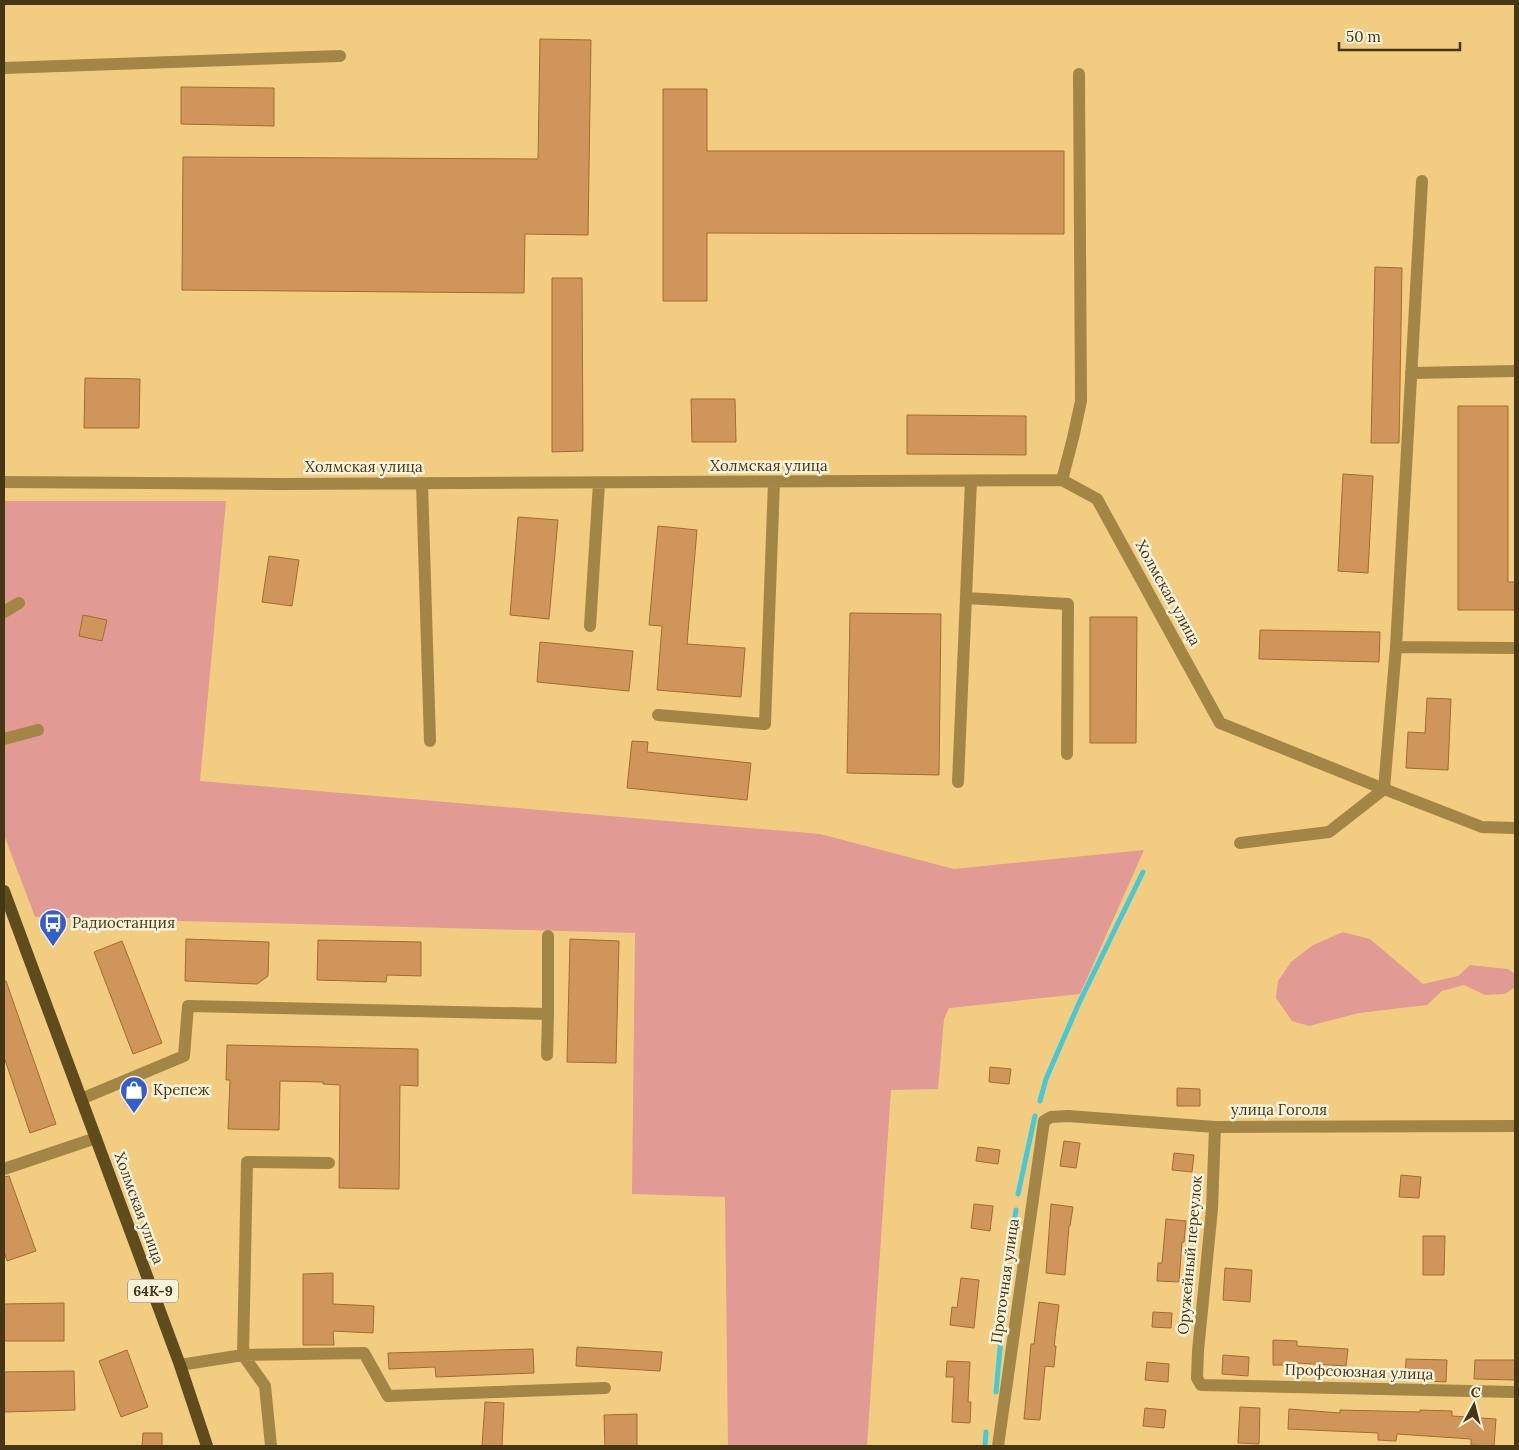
<svg xmlns="http://www.w3.org/2000/svg" width="1519" height="1450" font-family="Lora,serif">
  <rect width="100%" height="100%" fill="#f2cd81"/>
  <path fill="#e19a94" d="M 4,501 L 226,501 L 200,781 L 820,834 L 954,869 L 1144,850 L 1080,994 L 949,1008 L 944,1019 L 938,1089 L 891,1090 L 867,1446 L 728,1446 L 725,1197 L 632,1194 L 635,933 L 35,917 L 4,835 Z
    M 1343,932 L 1370,939 L 1423,984 L 1458,976 L 1470,965 L 1508,969 L 1515,974 L 1515,987 L 1505,994 L 1485,995 L 1464,985 L 1442,991 L 1427,1005 L 1359,1013 L 1309,1026 L 1292,1021 L 1276,998 L 1278,981 L 1291,962 L 1313,945 Z"/>
  <g fill="none" stroke-linecap="round" stroke-linejoin="round">
    <path stroke="#45c9d7" stroke-width="5" d="M 1040,1101 L 1046,1079 L 1079,1003 L 1143,872
      M 1018,1194 L 1035,1116
      M 1009,1259 L 1016,1210
      M 996,1392 L 1007,1274
      M 985,1446 L 986,1432"/>
  </g>
  <path fill="#d0955a" stroke="#a36b2f" d="M 540,39 L 591,40 L 588,235 L 525,234 L 524,293 L 182,290 L 183,157 L 538,159 Z
    M 181,87 L 274,88 L 274,126 L 181,124 Z
    M 663,89 L 707,89 L 707,151 L 1064,151 L 1064,234 L 707,233 L 707,301 L 663,301 Z
    M 1375,267 L 1402,268 L 1399,443 L 1371,443 Z
    M 552,278 L 582,278 L 583,451 L 552,452 Z
    M 85,378 L 140,379 L 139,428 L 84,428 Z
    M 691,399 L 735,399 L 736,442 L 692,442 Z
    M 1458,406 L 1508,406 L 1508,582 L 1515,582 L 1515,610 L 1458,610 Z
    M 907,415 L 1026,416 L 1026,455 L 907,454 Z
    M 1343,474 L 1373,476 L 1368,573 L 1338,571 Z
    M 518,517 L 558,520 L 549,619 L 510,615 Z
    M 658,526 L 697,530 L 687,644 L 745,648 L 741,697 L 657,690 L 662,626 L 649,625 Z
    M 269,556 L 299,560 L 292,606 L 262,602 Z
    M 850,613 L 941,614 L 939,775 L 847,773 Z
    M 83,615 L 107,620 L 102,641 L 79,636 Z
    M 1090,617 L 1137,617 L 1136,743 L 1090,743 Z
    M 1260,630 L 1380,632 L 1379,662 L 1259,659 Z
    M 540,642 L 633,651 L 629,691 L 537,682 Z
    M 1427,698 L 1451,699 L 1448,770 L 1406,768 L 1408,732 L 1425,733 Z
    M 632,741 L 648,742 L 647,752 L 751,763 L 747,800 L 627,788 Z
    M 186,939 L 269,942 L 268,976 L 257,984 L 185,981 Z
    M 570,939 L 619,941 L 616,1063 L 567,1062 Z
    M 318,940 L 421,942 L 421,976 L 387,975 L 386,982 L 317,980 Z
    M 122,941 L 162,1043 L 133,1054 L 94,952 Z
    M 4,981 L 6,981 L 56,1124 L 30,1133 L 4,1057 Z
    M 227,1045 L 418,1049 L 418,1086 L 400,1085 L 399,1189 L 339,1188 L 340,1085 L 323,1084 L 323,1082 L 280,1081 L 279,1130 L 228,1129 L 230,1080 L 226,1080 Z
    M 990,1067 L 1011,1069 L 1009,1084 L 989,1082 Z
    M 1177,1088 L 1200,1089 L 1200,1106 L 1177,1106 Z
    M 1064,1141 L 1080,1143 L 1076,1168 L 1060,1166 Z
    M 978,1147 L 1000,1150 L 998,1164 L 976,1161 Z
    M 1174,1153 L 1194,1155 L 1192,1172 L 1172,1170 Z
    M 1401,1175 L 1421,1177 L 1419,1198 L 1399,1197 Z
    M 9,1176 L 36,1251 L 7,1261 L 4,1251 L 4,1177 Z
    M 974,1204 L 993,1206 L 990,1231 L 971,1228 Z
    M 1051,1204 L 1073,1207 L 1070,1226 L 1069,1226 L 1065,1275 L 1046,1273 Z
    M 1166,1219 L 1186,1221 L 1184,1242 L 1182,1242 L 1179,1282 L 1157,1281 L 1158,1263 L 1162,1263 Z
    M 1423,1236 L 1445,1236 L 1444,1275 L 1423,1275 Z
    M 1225,1268 L 1252,1270 L 1250,1302 L 1223,1300 Z
    M 333,1273 L 333,1304 L 374,1306 L 373,1333 L 333,1331 L 334,1345 L 303,1345 L 303,1274 Z
    M 961,1278 L 979,1280 L 974,1328 L 950,1325 L 952,1307 L 957,1308 Z
    M 1039,1302 L 1059,1305 L 1054,1346 L 1056,1346 L 1054,1367 L 1045,1366 L 1040,1420 L 1024,1419 L 1031,1344 L 1034,1344 Z
    M 64,1303 L 64,1341 L 4,1341 L 4,1304 Z
    M 1153,1312 L 1172,1313 L 1171,1328 L 1152,1327 Z
    M 1273,1340 L 1297,1341 L 1297,1346 L 1348,1349 L 1346,1366 L 1297,1363 L 1297,1365 L 1273,1365 Z
    M 577,1347 L 662,1352 L 660,1371 L 576,1366 Z
    M 533,1349 L 534,1373 L 436,1377 L 435,1367 L 389,1369 L 388,1353 Z
    M 127,1350 L 148,1407 L 121,1417 L 99,1361 Z
    M 1223,1355 L 1249,1357 L 1248,1376 L 1222,1374 Z
    M 1406,1359 L 1447,1360 L 1446,1382 L 1405,1380 Z
    M 1475,1360 L 1515,1360 L 1515,1380 L 1474,1379 Z
    M 947,1361 L 970,1362 L 968,1402 L 971,1402 L 970,1423 L 952,1422 L 954,1377 L 946,1377 Z
    M 1147,1362 L 1169,1364 L 1168,1382 L 1145,1380 Z
    M 74,1371 L 75,1410 L 4,1412 L 4,1372 Z
    M 485,1402 L 504,1403 L 502,1446 L 482,1446 Z
    M 1240,1407 L 1260,1408 L 1259,1444 L 1238,1443 Z
    M 1145,1408 L 1166,1410 L 1164,1428 L 1143,1426 Z
    M 1289,1409 L 1340,1413 L 1340,1410 L 1420,1412 L 1420,1410 L 1452,1411 L 1452,1416 L 1496,1419 L 1494,1446 L 1471,1445 L 1471,1439 L 1397,1434 L 1396,1441 L 1378,1440 L 1378,1433 L 1288,1429 Z
    M 637,1414 L 637,1446 L 605,1446 L 604,1415 Z
    M 143,1433 L 162,1433 L 162,1446 L 142,1446 Z"/>
  <g fill="none" stroke-linecap="round" stroke-linejoin="round">
    <path stroke="#a38545" stroke-width="12" d="M 4,68 L 340,56
      M 1411,373 L 1515,371
      M 1062,480 L 1073,438 L 1081,401 L 1079,74
      M 4,482 L 278,484 L 1062,480 L 1097,499 L 1220,723 L 1384,789 L 1482,827 L 1515,828
      M 422,483 L 430,741
      M 966,598 L 1068,604 L 1067,754
      M 4,612 L 19,603
      M 590,626 L 599,483
      M 1396,647 L 1515,648
      M 658,715 L 765,724 L 774,482
      M 4,739 L 38,730
      M 958,782 L 971,481
      M 1240,843 L 1329,832 L 1384,789 L 1396,647 L 1422,181
      M 547,1055 L 548,1014
      M 81,1099 L 184,1056 L 188,1006 L 548,1014 L 548,936
      M 1215,1127 L 1212,1209 L 1198,1351 L 1197,1378 L 1201,1385 L 1515,1392
      M 329,1163 L 247,1162 L 243,1355 L 364,1353 L 388,1396 L 605,1388
      M 4,1169 L 96,1138
      M 180,1365 L 243,1355 L 265,1386 L 271,1446
      M 998,1446 L 1044,1121 L 1051,1117 L 1068,1116 L 1215,1127 L 1515,1126"/>
    <path stroke="#604b1d" stroke-width="12" d="M 4,891 L 180,1365 L 207,1446"/>
  </g>
  <defs>
    <g id="bus-pin" transform="scale(1.4375)"><path d="M0 17L-7.5 6A9.5 9.5 0 1 1 7.5 6Z" fill="#335ece" stroke="#fdf2dc"/><path d="M-5-6H5V4H4V6H2V4H-2V6H-4V4H-5ZM-3.5-4V0h7V-4ZM-3.5 1.2v1.5H-2V1.2ZM2 1.2v1.5H3.5V1.2Z" fill="#fff"/></g>
    <g id="shop-pin" transform="scale(1.4375)"><path d="M0 17L-7.5 6A9.5 9.5 0 1 1 7.5 6Z" fill="#335ece" stroke="#fdf2dc"/><path d="M-5-2.5h2.3a2.7 3.5 0 0 1 5.4 0H5L5.5 6h-11ZM-1.5-2.5h3a1.5 2.3 0 0 0-3 0Z" fill="#fff"/></g>
  </defs>
  <g fill-rule="evenodd">
    <use href="#bus-pin" x="53" y="923"/>
    <use href="#shop-pin" x="134" y="1090"/>
  </g>
  <g text-anchor="middle" stroke-width="5" stroke-linejoin="round" paint-order="stroke">
    <rect fill="#fdf2dc" stroke="#7c6e51" stroke-width="1" x="128" y="1279.5" width="50" height="23" rx="4"/>
    <g font-size="14" font-weight="bold" fill="#453616">
      <text x="153" y="1296">64К-9</text>
    </g>
    <g font-size="15" fill="#453616" stroke="#fdf2dc">
      <text x="769" y="471">Холмская улица</text>
      <text x="364" y="472">Холмская улица</text>
      <text transform="translate(1168 593) rotate(61)" y="5">Холмская улица</text>
      <text x="1279" y="1115">улица Гоголя</text>
      <text transform="translate(139 1208) rotate(70)" y="5">Холмская улица</text>
      <text transform="translate(1190 1255) rotate(-85)" y="5">Оружейный переулок</text>
      <text transform="translate(1005 1281) rotate(-82)" y="5">Проточная улица</text>
      <text transform="translate(1359 1372) rotate(2)" y="5">Профсоюзная улица</text>
    </g>
    <g font-size="15" fill="#453616" stroke="#fdf2dc" text-anchor="start">
      <text x="72" y="928">Радиостанция</text>
      <text x="153" y="1095">Крепеж</text>
    </g>
  </g>
  <rect width="1519" height="1450" fill="none" stroke="#453616" stroke-width="10"/>
  <g transform="translate(1474 1405) rotate(7)" stroke="#fdf2dc" stroke-width="4" paint-order="stroke">
  <path d="M0-4L9 19L0 12L-9 19Z" fill="#453616"/>
  <text y="-8" font-size="14" font-weight="bold" text-anchor="middle" fill="#453616">С</text>
  </g>
  <path d="M1339 42v8h121v-8" fill="none" stroke="#453616" stroke-width="2.5"/>
  <text x="1346" y="42" font-size="15" fill="#453616" stroke="#fdf2dc" stroke-width="4" paint-order="stroke">50 m</text>
</svg>
